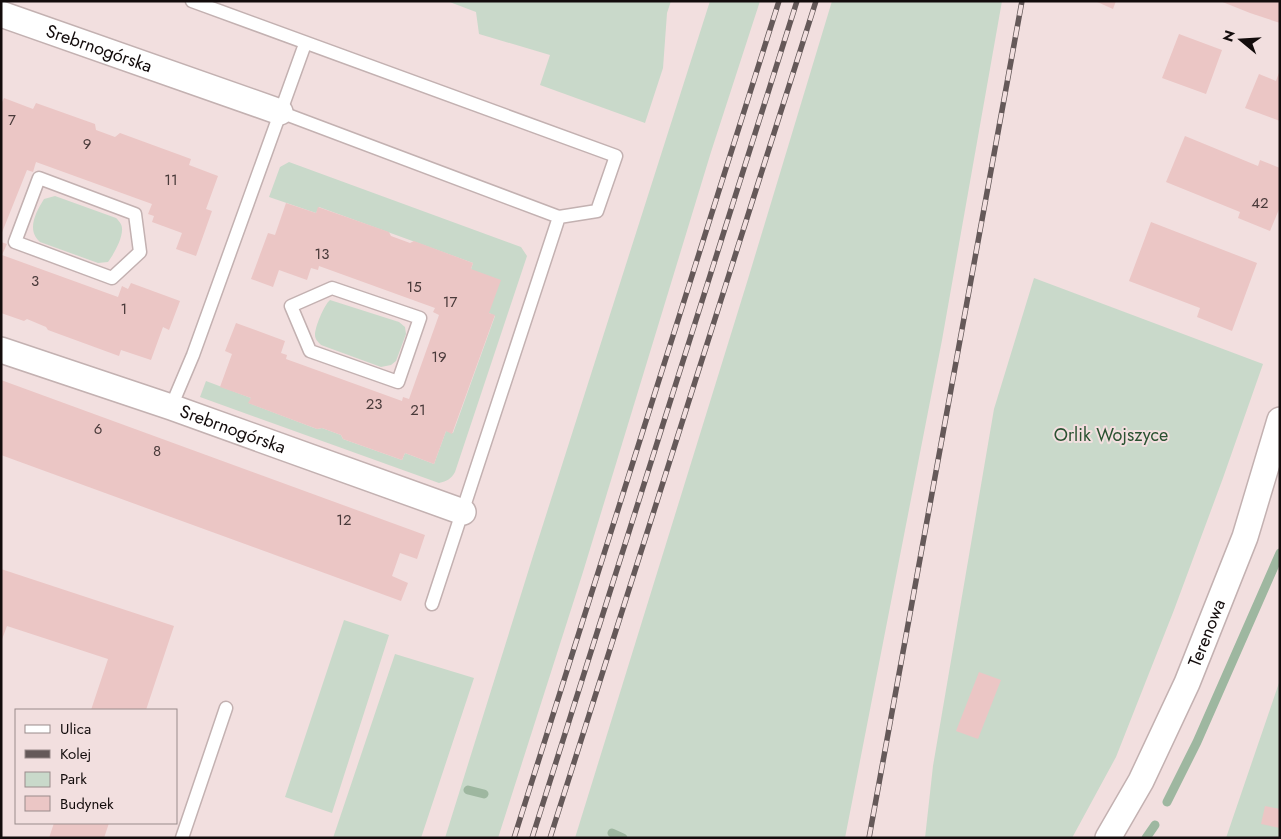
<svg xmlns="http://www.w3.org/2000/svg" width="1281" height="839" font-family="Jost,sans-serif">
  <rect width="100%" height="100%" fill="#f2dfdf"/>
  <path fill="#c9d9ca" d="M 447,1 L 671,1 L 667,13 L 663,68 L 645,123 L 540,85 L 550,55 L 479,34 L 476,12 Z
    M 710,1 L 760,1 L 711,152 L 583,572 L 498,838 L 445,838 L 533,556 Z
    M 832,1 L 1002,1 L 942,340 L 845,838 L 575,838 L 748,279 Z
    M 289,162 L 521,247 L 527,256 L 455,472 C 451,479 447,481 439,483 L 200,397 L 206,381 L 251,398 L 249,403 L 317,429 L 322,428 L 341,435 L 343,439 L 402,460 L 405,453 L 434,464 L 446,431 L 453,433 L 495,316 L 489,313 L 471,269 L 473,263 L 319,207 L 316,213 L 269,197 L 280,167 Z
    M 55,196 L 116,218 C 118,220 122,224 122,228 C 123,238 114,254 108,262 L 98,263 L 40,242 C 26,230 36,212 44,199 Z
    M 1034,278 L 1263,364 L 1223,478 L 1174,610 L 1116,757 L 1072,838 L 925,838 L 933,766 L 994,409 Z
    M 330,300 L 399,322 L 405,327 L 406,334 L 396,361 L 391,365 L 381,367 L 321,345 C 318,342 315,339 315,335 C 315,327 324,305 330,300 Z
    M 344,620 L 389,635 L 332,813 L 285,797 Z
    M 395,654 L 474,678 L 421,838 L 333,838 Z
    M 1280,680 L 1280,838 L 1226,838 Z"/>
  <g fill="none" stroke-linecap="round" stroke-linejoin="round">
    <path stroke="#9eb7a0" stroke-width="9" d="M 468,790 L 484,794
      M 1167,802 L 1197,742 L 1280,553
      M 612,833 L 623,838
      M 1146,838 L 1155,825"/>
  </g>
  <path fill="#ebc6c5" d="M 1095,1 L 1116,1 L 1113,9 Z
    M 1220,1 L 1280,1 L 1280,23 L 1250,13 Z
    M 1179,34 L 1222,50 L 1206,94 L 1162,78 Z
    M 1280,70 L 1280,121 L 1245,108 L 1259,74 L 1276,81 Z
    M 4,98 L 33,109 L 36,103 L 95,124 L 96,130 L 115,137 L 120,133 L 191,159 L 189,165 L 218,176 L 206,209 L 212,211 L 196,256 L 176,249 L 182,233 L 152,222 L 154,216 L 148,214 L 152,204 L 36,162 L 33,172 L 27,170 L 1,235 L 1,104 Z
    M 1185,136 L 1258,166 L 1260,160 L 1280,168 L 1280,207 L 1270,231 L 1238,218 L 1240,212 L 1166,182 Z
    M 286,203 L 316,213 L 318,207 L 389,232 L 391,236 L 410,243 L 414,241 L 473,263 L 471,269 L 501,280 L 489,313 L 495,315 L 452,434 L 446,431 L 434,464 L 405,453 L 402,460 L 343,439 L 341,435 L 322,428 L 317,429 L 248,403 L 251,398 L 220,387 L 232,354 L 225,351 L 236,323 L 285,341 L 281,353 L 287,355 L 286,359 L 402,401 L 403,397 L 409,399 L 439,315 L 433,312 L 435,308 L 319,266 L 318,270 L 311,268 L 307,280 L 279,270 L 273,287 L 251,279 L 268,233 L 275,235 Z
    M 1151,222 L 1257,263 L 1232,331 L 1197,317 L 1200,308 L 1129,281 Z
    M 1,242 L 7,244 L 2,255 L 118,297 L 122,286 L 128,289 L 131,283 L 180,301 L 169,330 L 163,327 L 151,360 L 121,350 L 119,356 L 48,330 L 46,327 L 27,319 L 24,321 L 1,313 Z
    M 1,380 L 425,535 L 417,559 L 400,553 L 392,576 L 408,583 L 401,601 L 1,455 Z
    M 1,569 L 174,626 L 146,710 L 91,710 L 108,659 L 7,626 L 1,642 Z
    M 979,672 L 1001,680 L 978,739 L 956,731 Z
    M 1265,806 L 1280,809 L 1280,828 L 1261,824 Z
    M 54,823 L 109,823 L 104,838 L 49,838 Z"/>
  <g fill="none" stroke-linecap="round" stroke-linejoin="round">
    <g stroke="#c3b1b1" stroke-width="15">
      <path id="service" d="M 192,1 L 616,156 L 597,211 L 559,217 L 280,112
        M 39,178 L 135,214 L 140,252 L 112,278 L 15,242 Z
        M 332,288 L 420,318 L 398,382 L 310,351 L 291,306 Z
        M 171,407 L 193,355 L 305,44
        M 432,604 L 559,217
        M 182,838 L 226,708"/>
    </g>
    <g stroke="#c3b1b1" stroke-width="28">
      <g id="minor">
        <path id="s1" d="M 1,14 L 280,112"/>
        <path id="s2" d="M 1,350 L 171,407 L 463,512"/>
        <path id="s3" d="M 1108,838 L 1141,781 L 1187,683 L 1245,537 L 1280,420"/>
      </g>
    </g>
    <use href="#service" stroke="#fff" stroke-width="12"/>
    <use href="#minor" stroke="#fff" stroke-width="25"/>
    <g stroke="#655959" stroke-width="5.5">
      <path id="rail" d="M 514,838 L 779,1
        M 532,838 L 797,1
        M 550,838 L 816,1
        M 869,838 L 1022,1"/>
    </g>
    <use href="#rail" stroke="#f2dfdf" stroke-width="4" stroke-dasharray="11" stroke-linecap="butt"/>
  </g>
  <g text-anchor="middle" stroke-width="4" stroke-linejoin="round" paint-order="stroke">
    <g font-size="15" fill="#493a3a">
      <text x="12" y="125">7</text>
      <text x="87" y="149">9</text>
      <text x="171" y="185">11</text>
      <text x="1260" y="208">42</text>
      <text x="322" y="259">13</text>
      <text x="35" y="286">3</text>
      <text x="414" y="292">15</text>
      <text x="450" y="307">17</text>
      <text x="124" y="314">1</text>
      <text x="439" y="362">19</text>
      <text x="374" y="409">23</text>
      <text x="418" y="415">21</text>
      <text x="98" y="434">6</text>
      <text x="157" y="456">8</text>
      <text x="344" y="525">12</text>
    </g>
    <g font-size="18" fill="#130c0c" stroke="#f2dfdf">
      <text dy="6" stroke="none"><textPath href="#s1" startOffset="104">Srebrnogórska</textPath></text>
      <text dy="6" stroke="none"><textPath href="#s2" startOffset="245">Srebrnogórska</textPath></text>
      <text dy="6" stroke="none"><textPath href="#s3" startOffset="228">Terenowa</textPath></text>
    </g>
    <g font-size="18" fill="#2a5231" stroke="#f2dfdf">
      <text x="1111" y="441">Orlik Wojszyce</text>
    </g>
  </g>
  <rect width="1281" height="839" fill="none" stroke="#130c0c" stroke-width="5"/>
  <rect x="15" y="709" width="162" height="115" fill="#f2dfdf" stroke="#998b8b"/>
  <rect x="25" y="725" width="25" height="8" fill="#ffffff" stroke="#998b8b"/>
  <text x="60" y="734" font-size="15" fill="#130c0c">Ulica</text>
  <rect x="25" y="750" width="25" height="8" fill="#655959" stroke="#998b8b"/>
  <text x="60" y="759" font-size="15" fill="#130c0c">Kolej</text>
  <rect x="25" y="772" width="25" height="15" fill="#c9d9ca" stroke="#998b8b"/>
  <text x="60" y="784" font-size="15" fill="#130c0c">Park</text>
  <rect x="25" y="796" width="25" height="15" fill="#ebc6c5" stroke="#998b8b"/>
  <text x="60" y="809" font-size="15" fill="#130c0c">Budynek</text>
  <g transform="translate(1241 40) rotate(288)" stroke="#f2dfdf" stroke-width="4" paint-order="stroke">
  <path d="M0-4L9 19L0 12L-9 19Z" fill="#130c0c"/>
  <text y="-8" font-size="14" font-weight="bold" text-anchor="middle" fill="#130c0c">N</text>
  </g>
</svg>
